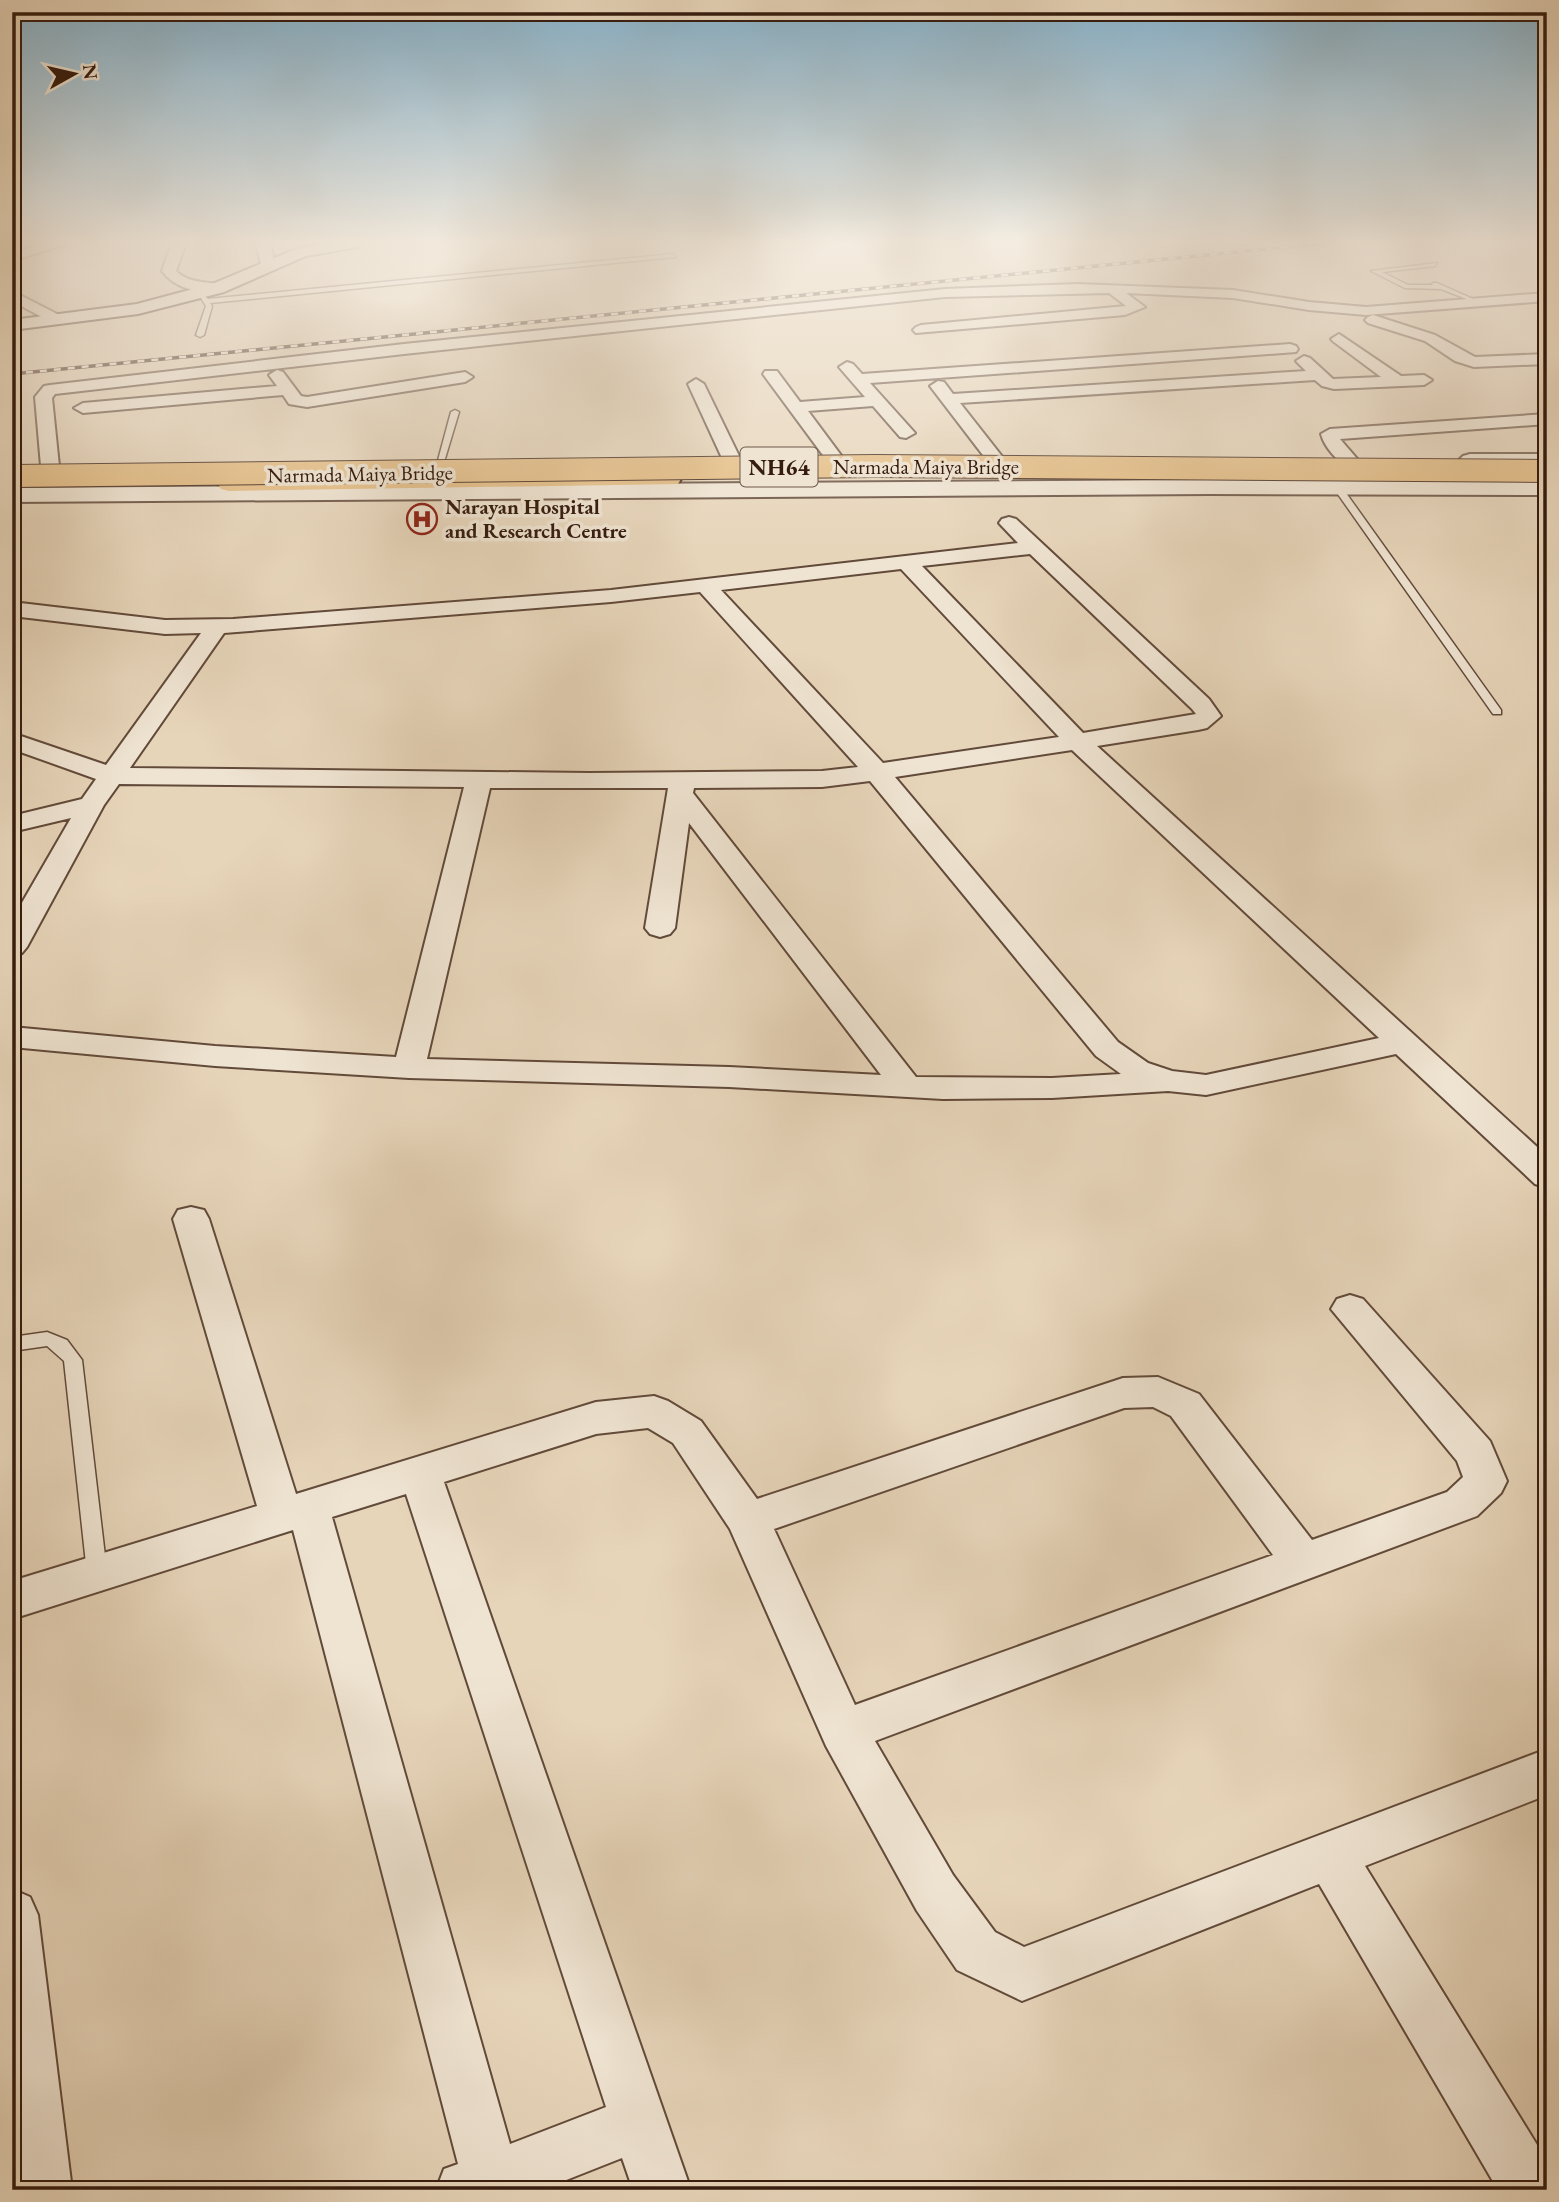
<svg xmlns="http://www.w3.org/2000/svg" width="1559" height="2202" font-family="'EB Garamond',serif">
  <rect width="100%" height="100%" fill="#e7d5ba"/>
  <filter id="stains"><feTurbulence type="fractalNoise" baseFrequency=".00286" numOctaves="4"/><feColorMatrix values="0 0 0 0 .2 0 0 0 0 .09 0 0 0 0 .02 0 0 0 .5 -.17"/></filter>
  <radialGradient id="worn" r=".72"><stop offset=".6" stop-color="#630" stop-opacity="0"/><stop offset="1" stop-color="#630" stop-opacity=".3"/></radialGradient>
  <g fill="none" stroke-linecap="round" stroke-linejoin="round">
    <g stroke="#624a3a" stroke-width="3">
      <path id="service" d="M 673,254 L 675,257 L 210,303 L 212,306 L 204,335 L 200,337 L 196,335 L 206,306 L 199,295 L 202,293 L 208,299 Z
        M 1437,263 L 1435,266 L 1382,272 L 1408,285 L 1432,285 L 1433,283 L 1437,283 L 1482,303 L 1482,305 L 1441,289 L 1405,288 L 1371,271 Z
        M 455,410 L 459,412 L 444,462 L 437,464 L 451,412 Z
        M 1335,486 L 1341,486 L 1501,710 L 1501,714 L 1493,714 L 1335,490 Z
        M 1547,576 L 1547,582 L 1542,581 L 1542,577 Z
        M 47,1332 L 67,1340 L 82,1360 L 107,1573 L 104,1579 L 97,1582 L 90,1579 L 87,1573 L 64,1361 L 47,1346 L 12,1351 L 12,1337 Z"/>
    </g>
    <g stroke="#624a3a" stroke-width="4">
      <path id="minor" d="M 50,242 L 72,242 L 12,261 L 12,253 Z
        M 172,242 L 186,242 L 176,271 C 189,284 206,281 223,285 L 223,291 C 202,295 175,289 162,271 Z
        M 256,242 L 270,242 L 275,265 L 273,268 L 263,268 L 261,265 Z
        M 1078,284 L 1233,290 L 1309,302 L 1366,307 L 1547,293 L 1547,301 L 1366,315 L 1309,310 L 1233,298 L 1126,293 L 1145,307 L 1125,315 L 916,333 L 913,330 L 916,327 L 921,325 L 1126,306 L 1109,293 L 945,297 L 404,354 L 55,394 L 52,398 L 59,466 L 50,472 L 41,466 L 35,397 L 44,386 L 50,385 L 404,344 L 945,289 Z
        M 12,291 L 63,317 L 66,320 L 63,323 L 53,323 L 12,301 Z
        M 1373,315 L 1435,335 L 1475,357 L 1547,354 L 1547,364 L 1474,367 L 1455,361 L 1425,341 L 1368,323 L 1365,320 L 1368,317 Z
        M 1339,334 L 1401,376 L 1424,375 L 1432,380 L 1424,385 L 1334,389 L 1322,386 L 1315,380 L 960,403 L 1004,459 L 995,464 L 989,463 L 930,386 L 938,381 L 944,382 L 953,394 L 1306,371 L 1296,361 L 1304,356 L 1310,358 L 1333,379 L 1381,377 L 1334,342 L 1331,339 Z
        M 1290,344 L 1296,346 L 1298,349 L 1296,352 L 870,383 L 915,433 L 906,438 L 900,437 L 873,406 L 808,411 L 843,458 L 834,463 L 828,462 L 763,374 L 765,371 L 777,371 L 800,402 L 865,397 L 839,367 L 847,362 L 853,364 L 862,374 Z
        M 277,370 L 283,372 L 301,396 L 307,397 L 465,372 L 473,377 L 465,382 L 307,407 L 289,404 L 283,395 L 83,413 L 74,408 L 83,403 L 277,386 L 269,375 Z
        M 696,379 L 704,384 L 740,458 L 737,462 L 725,462 L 722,458 L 688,384 Z
        M 1547,414 L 1547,424 L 1340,439 L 1359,461 L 1350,466 C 1338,464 1324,446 1321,434 L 1330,429 Z
        M 1009,517 L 1016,519 L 1209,699 L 1221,716 L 1207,728 L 1198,730 L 1097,746 L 1547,1156 L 1547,1188 L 1535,1184 L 1396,1054 L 1206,1095 L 1168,1091 L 1052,1098 L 943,1099 L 729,1087 L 409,1078 L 215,1066 L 12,1047 L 12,1027 L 215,1046 L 396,1057 L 464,787 L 119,784 L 104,805 L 27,947 L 22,953 L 12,956 L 12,920 L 71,818 L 12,832 L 12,816 L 82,799 L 96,779 L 12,749 L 12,733 L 106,765 L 201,633 L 165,634 L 12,616 L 12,602 L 165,620 L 233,619 L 611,590 L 1018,543 L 999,523 L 1002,519 ZM 1030,554 L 1192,709 L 1196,714 L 1083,733 L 922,566 ZM 901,569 L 1059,737 L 883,763 L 721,590 ZM 700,592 L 858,767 L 822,771 L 589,773 L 130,768 L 224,633 L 611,602 ZM 1072,750 L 1379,1038 L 1206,1075 L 1172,1071 L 1148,1063 L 1118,1042 L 895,777 ZM 870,781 L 1096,1056 L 1121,1074 L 1052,1078 L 916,1077 L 693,793 L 694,788 L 822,787 ZM 490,788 L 668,788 L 645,928 L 650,934 L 660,937 L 670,934 L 675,928 L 689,823 L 881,1075 L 729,1067 L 427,1059 Z
        M 191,1207 L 204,1210 L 209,1219 L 296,1494 L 596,1402 L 654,1396 L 668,1401 L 701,1421 L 757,1499 L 1123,1378 L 1158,1377 L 1199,1394 L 1312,1540 L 1447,1492 L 1463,1477 L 1457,1461 L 1331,1309 L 1337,1299 L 1350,1295 L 1363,1299 L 1490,1441 L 1507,1481 L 1501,1493 L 1477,1516 L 875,1741 L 953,1875 L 995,1932 L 1024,1947 L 1547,1749 L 1547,1795 L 1365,1866 L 1547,2161 L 1547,2190 L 1498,2190 L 1319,1884 L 1022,2001 L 957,1970 L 917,1911 L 826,1746 L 730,1529 L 673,1443 L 648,1428 L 596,1434 L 444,1482 L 691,2190 L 633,2190 L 622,2158 L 541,2190 L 436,2190 L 444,2169 L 458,2164 L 293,1530 L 12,1619 L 12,1581 L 257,1506 L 173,1219 L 178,1210 ZM 1153,1407 L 1171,1416 L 1273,1555 L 855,1705 L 774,1529 L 1124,1408 ZM 406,1494 L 606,2107 L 510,2144 L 332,1517 Z
        M 12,1889 L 30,1897 L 38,1915 L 72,2190 L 14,2190 Z"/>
    </g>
    <g stroke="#624a3a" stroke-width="4">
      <path id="tertiary" d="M 1470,454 L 1547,454 L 1547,466 L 1463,464 L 1459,460 L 1463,456 Z
        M 1210,480 L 1547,481 L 1547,495 L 1210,494 L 12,502 L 12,488 Z"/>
    </g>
    <g stroke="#361c0f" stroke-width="4">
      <path id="secondary" d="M 331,242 L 365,242 L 358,247 L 306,256 L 224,292 L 138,314 L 12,330 L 12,320 L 137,304 L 212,284 L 296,249 Z"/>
    </g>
    <g stroke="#361c0f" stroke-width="4">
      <path id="trunk" d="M 670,472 L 678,474 L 681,479 L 678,484 L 229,491 L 221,489 L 218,484 L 221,479 L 229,477 Z"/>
    </g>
    <use href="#service" fill="#efe4d2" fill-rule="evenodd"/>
    <use href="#minor" fill="#efe4d2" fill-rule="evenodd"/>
    <use href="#tertiary" fill="#efe4d2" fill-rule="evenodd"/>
    <use href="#secondary" fill="#efe4d2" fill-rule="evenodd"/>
    <use href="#trunk" fill="#e4ba7d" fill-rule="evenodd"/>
    <g stroke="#361c0f" stroke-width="3.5">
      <path id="rail" d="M 12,374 L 1337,242"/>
    </g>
    <use href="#rail" stroke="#efe4d2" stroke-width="2.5" stroke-dasharray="7" stroke-linecap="butt"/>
    <g stroke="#361c0f" stroke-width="24" stroke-linecap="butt">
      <path id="trunk-bridge" d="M 12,476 L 875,466 L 1547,471"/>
    </g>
    <use href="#trunk-bridge" stroke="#e4ba7d" stroke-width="22"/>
  </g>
  <linearGradient id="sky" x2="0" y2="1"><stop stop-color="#87b6d2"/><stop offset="0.44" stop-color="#f4ece0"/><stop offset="1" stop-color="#f4ece0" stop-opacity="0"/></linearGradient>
  <rect width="1559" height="550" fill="url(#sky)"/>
  <defs>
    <g id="hospital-ring" transform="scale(1.575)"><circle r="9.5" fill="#efe4d2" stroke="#8f2418" stroke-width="1.5"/><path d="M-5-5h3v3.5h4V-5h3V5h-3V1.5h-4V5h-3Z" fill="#8f2418"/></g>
  </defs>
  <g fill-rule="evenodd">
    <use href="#hospital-ring" x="422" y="519"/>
  </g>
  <g text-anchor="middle" stroke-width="7" stroke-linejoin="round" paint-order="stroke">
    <g font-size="21" fill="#361c0f" stroke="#efe4d2">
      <text x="926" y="474">Narmada Maiya Bridge</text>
      <text transform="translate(360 474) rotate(-1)" y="7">Narmada Maiya Bridge</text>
    </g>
    <g font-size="21" font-weight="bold" fill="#361c0f" stroke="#efe4d2" text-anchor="start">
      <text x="445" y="514">Narayan Hospital<tspan x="445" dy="24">and Research Centre</tspan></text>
    </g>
    <rect fill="#efe4d2" stroke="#6e584a" stroke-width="2" x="740.5" y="447.5" width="77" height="39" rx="5"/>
    <g font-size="23" font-weight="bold" fill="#361c0f">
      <text x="779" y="475">NH64</text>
    </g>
  </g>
  <rect width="1559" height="2202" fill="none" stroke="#e7d5ba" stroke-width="42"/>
  <rect x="14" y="14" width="1531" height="2174" fill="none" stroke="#361c0f" stroke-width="3.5"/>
  <rect x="21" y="21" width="1517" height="2160" fill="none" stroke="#361c0f" stroke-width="2"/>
  <g transform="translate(74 74) rotate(82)" stroke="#efe4d2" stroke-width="5" paint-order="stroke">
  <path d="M0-5L12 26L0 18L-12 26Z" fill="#361c0f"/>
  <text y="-10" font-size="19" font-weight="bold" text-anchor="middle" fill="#361c0f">N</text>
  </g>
  <rect width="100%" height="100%" filter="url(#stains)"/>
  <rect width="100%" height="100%" fill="url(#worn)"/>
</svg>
